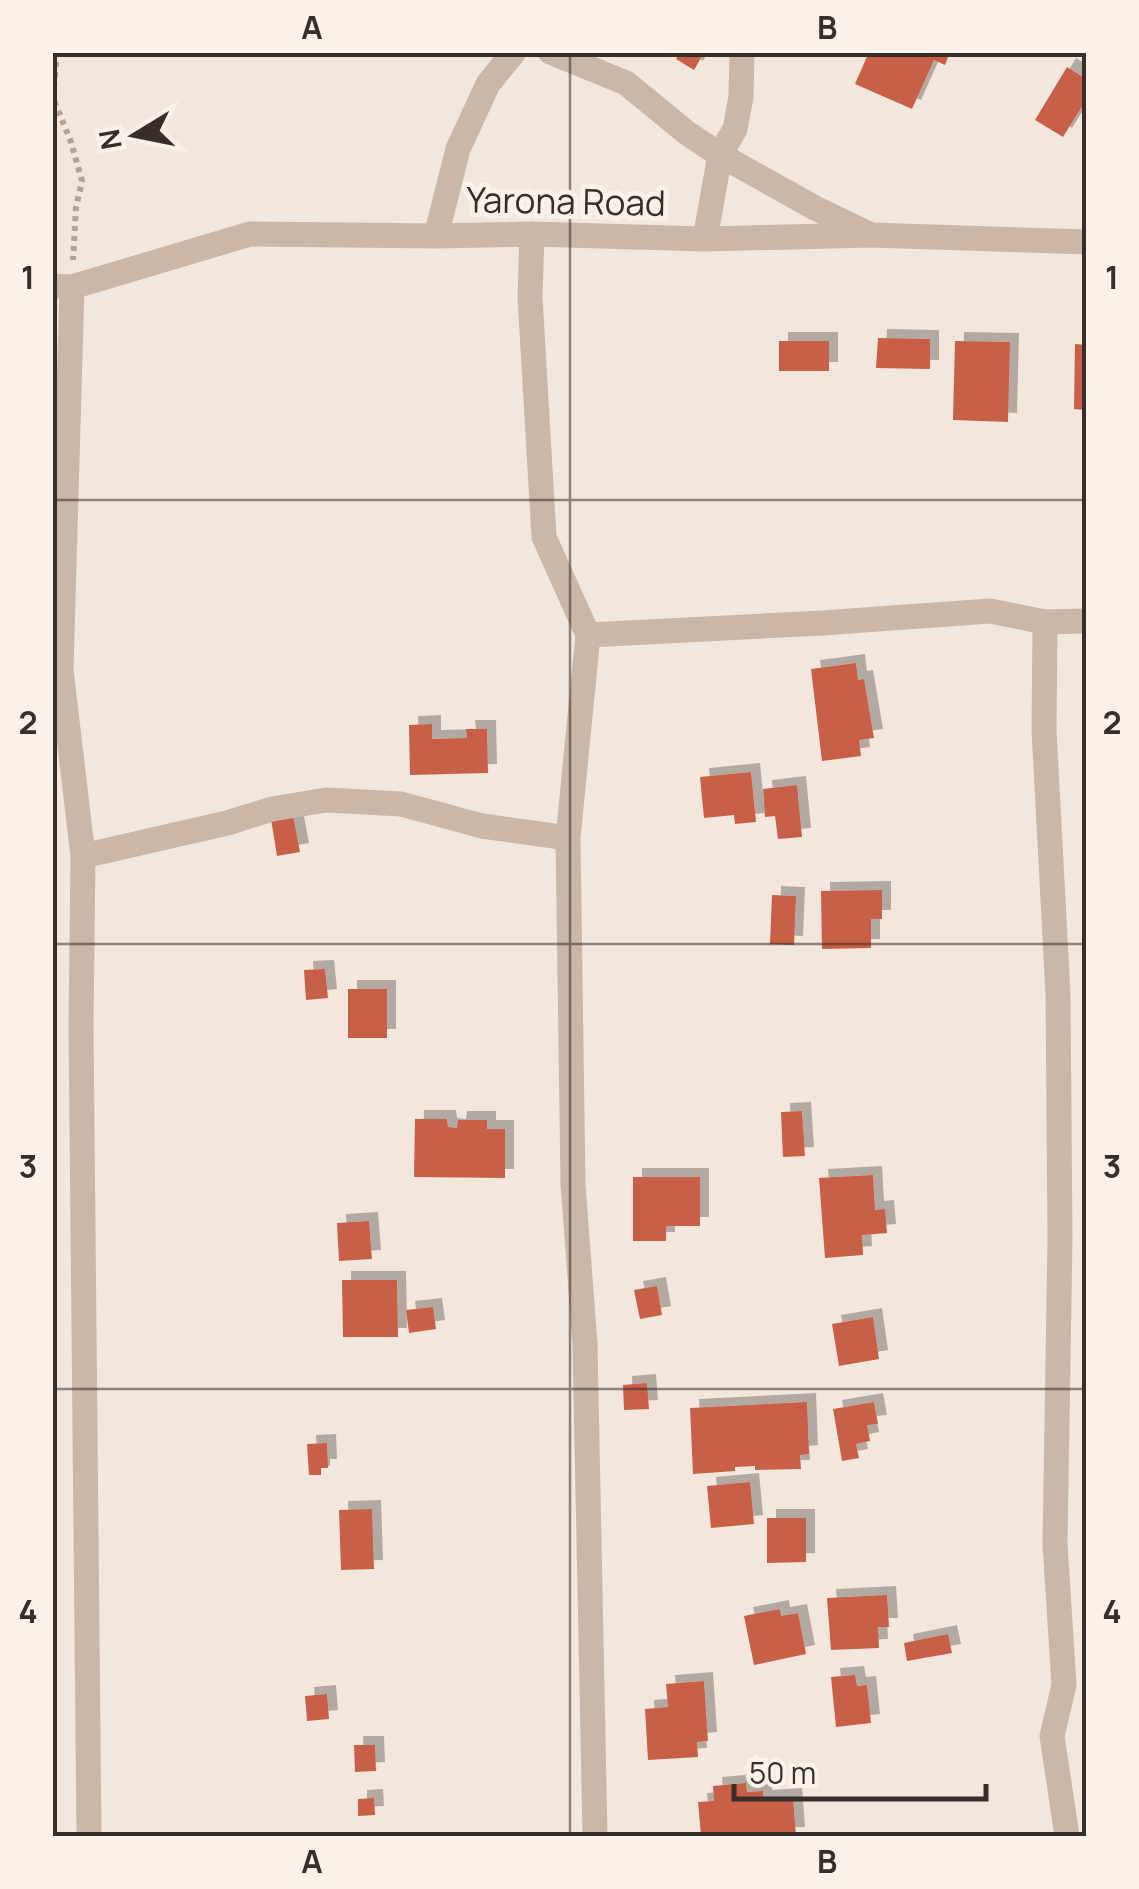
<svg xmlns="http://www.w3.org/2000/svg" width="1139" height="1889" font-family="Manrope,sans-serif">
  <defs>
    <filter id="shadow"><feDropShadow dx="9" dy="-9" stdDeviation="0" flood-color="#0004"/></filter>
  </defs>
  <rect width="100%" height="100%" fill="#f3e7dd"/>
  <path fill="#c76046" filter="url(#shadow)" d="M 680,52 L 691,52 L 701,58 L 694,70 L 676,59 Z
    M 869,52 L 950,52 L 945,65 L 934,60 L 912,109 L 855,84 Z
    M 1067,67 L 1086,79 L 1086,100 L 1063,137 L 1035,120 Z
    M 878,338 L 930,339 L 930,369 L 876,368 Z
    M 779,341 L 829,341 L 829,371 L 779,371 Z
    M 955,341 L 1010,342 L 1008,422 L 953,420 Z
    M 1075,344 L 1086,345 L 1086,410 L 1074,409 Z
    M 856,663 L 858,680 L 864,679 L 874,738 L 859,740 L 861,756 L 822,761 L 811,669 Z
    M 432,724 L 432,739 L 467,738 L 466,729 L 487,729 L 488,773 L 410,775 L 409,725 Z
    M 751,772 L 756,822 L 735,824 L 734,815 L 704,818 L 700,777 Z
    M 797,785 L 802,837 L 778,839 L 775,816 L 765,817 L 763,789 Z
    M 293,815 L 300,852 L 277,856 L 271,819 Z
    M 882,890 L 882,919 L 871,919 L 871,948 L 822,949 L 821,891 Z
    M 772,895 L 796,896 L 794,945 L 770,944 Z
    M 325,969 L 328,998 L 306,1000 L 304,970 Z
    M 348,989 L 387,989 L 387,1038 L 348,1038 Z
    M 802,1111 L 805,1156 L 783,1157 L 781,1112 Z
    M 415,1119 L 447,1119 L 448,1127 L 457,1128 L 458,1120 L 487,1120 L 487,1129 L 505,1129 L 505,1178 L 414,1177 Z
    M 873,1175 L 875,1210 L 885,1209 L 887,1233 L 862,1235 L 863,1255 L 825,1258 L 819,1178 Z
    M 633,1177 L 700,1177 L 700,1226 L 666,1226 L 666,1241 L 633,1241 Z
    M 369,1221 L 372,1259 L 339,1261 L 337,1223 Z
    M 342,1280 L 397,1280 L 398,1337 L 343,1337 Z
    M 657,1286 L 662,1315 L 640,1319 L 634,1290 Z
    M 433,1307 L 436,1329 L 409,1333 L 406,1310 Z
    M 873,1317 L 879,1359 L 839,1366 L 832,1324 Z
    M 647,1383 L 649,1409 L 624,1410 L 623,1385 Z
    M 807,1402 L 809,1454 L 800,1455 L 801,1469 L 755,1470 L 755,1466 L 735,1467 L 735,1471 L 693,1474 L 690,1408 Z
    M 874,1402 L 878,1424 L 867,1425 L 870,1441 L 856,1444 L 859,1458 L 842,1461 L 833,1409 Z
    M 327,1443 L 328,1468 L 321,1468 L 321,1475 L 309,1475 L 307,1444 Z
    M 750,1482 L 754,1524 L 711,1528 L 707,1486 Z
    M 372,1509 L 374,1569 L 341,1570 L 339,1510 Z
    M 767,1518 L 806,1518 L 806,1562 L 767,1563 Z
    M 887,1595 L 889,1627 L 878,1627 L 879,1648 L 831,1650 L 827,1598 Z
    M 780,1609 L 781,1616 L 798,1613 L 806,1654 L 754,1665 L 744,1616 Z
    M 948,1634 L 952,1653 L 907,1661 L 904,1643 Z
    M 855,1675 L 857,1686 L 867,1685 L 871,1723 L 836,1727 L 831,1677 Z
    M 704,1681 L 708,1741 L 697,1742 L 698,1757 L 648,1760 L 645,1709 L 668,1707 L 666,1684 Z
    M 327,1694 L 329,1719 L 307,1721 L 305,1696 Z
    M 354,1745 L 375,1745 L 376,1771 L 355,1772 Z
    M 746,1783 L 747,1792 L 763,1791 L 763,1799 L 793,1797 L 796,1836 L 701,1836 L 698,1802 L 714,1801 L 713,1786 Z
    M 374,1798 L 375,1815 L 358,1816 L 358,1799 Z"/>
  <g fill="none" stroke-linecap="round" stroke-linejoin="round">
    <path stroke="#b7a192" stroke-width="6" stroke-dasharray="5 5" stroke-linecap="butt" d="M 57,52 L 53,98 L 71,142 L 82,181 L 76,207 L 73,260"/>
    <path stroke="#cbb7a8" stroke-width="25" d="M 550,52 L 626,83 L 687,133 L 720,155 L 815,208 L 867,233
      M 532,234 L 530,297 L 544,537 L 588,635 L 568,838 L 573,1184 L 585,1344 L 595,1836
      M 436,236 L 458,149 L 488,84 L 514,52
      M 705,239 L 720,155 L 735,129 L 741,97 L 742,52
      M 52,286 L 72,287 L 250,234 L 436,236 L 532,234 L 705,239 L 871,235 L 1086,242
      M 72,287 L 61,670 L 83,856 L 81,1026 L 89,1836
      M 1045,622 L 1044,730 L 1058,994 L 1060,1238 L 1055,1544 L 1064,1685 L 1052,1736 L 1067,1836
      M 588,635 L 822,623 L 990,611 L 1045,622 L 1086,621
      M 83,856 L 227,823 L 272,809 L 326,800 L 401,804 L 482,826 L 568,838"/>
  </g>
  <path fill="none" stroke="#382d28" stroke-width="2.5" stroke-opacity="0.55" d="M 570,52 L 570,1836M 52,500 L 1086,500M 52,944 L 1086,944M 52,1389 L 1086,1389"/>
  <g text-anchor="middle" stroke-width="10" stroke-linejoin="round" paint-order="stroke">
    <g font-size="35" fill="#382d28" stroke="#faf2e9">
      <text transform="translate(566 202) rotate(1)" y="12">Yarona Road</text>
    </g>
  </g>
  <rect width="1139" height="1889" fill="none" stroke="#faf2e9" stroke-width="110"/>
  <g transform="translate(135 135) rotate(260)" stroke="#faf2e9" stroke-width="8" paint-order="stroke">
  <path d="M0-8L18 38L0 25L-18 38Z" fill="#382d28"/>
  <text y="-15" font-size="28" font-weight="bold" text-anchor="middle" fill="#382d28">N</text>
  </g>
  <path d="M734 1784v15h252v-15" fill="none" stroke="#382d28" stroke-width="5"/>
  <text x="749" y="1784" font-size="30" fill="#382d28" stroke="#faf2e9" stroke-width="8" paint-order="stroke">50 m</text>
  <rect x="55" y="55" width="1029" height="1779" fill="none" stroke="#382d28" stroke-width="4"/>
  <g font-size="32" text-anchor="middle" font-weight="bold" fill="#382d28">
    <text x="312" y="39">A</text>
    <text x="827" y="39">B</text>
    <text x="28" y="289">1</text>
    <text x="1112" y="289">1</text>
    <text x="28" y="734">2</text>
    <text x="1112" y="734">2</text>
    <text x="28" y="1178">3</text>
    <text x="1112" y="1178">3</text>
    <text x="28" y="1623">4</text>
    <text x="1112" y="1623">4</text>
    <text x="312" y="1873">A</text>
    <text x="827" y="1873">B</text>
  </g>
</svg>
